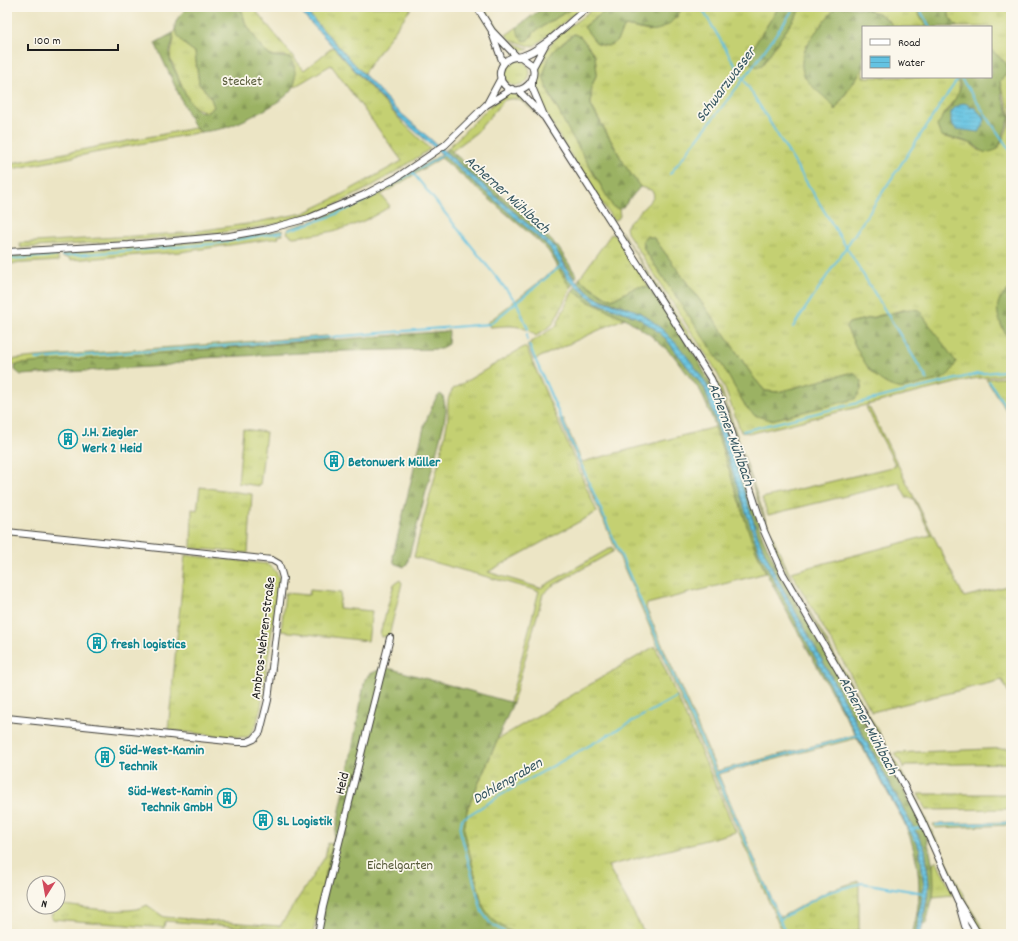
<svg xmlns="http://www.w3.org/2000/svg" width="1018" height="941" font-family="Dekko,sans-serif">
  <defs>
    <pattern id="grass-tufts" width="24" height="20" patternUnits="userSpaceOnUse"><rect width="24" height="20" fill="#c4d072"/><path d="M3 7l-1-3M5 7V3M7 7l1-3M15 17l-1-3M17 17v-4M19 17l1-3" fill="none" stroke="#a8b262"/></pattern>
    <pattern id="forest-firs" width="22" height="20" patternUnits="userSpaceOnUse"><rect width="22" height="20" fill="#9bb264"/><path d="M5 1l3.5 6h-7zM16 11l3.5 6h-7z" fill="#859856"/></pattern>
    <pattern id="water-rules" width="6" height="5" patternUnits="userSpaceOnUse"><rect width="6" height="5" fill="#64c3e2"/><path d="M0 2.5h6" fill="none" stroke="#56a7c1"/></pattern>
  </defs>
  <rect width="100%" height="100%" fill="#fbf7ec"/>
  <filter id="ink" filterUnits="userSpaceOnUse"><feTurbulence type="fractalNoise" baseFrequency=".025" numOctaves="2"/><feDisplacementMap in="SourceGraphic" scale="8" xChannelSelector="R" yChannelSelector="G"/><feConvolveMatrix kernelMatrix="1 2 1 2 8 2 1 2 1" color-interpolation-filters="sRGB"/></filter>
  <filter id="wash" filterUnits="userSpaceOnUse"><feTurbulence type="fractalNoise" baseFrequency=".012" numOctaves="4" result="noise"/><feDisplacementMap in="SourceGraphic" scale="16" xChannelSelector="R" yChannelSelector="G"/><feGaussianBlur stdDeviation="0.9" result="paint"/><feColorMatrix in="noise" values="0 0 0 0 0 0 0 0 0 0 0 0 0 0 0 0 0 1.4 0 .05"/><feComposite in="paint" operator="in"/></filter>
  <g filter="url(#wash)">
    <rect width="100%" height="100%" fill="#ece5c5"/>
    <path fill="url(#grass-tufts)" stroke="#707647" fill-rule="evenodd" d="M 239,7 L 253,7 L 304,70 L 333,47 L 404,124 L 430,149 C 393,174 353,200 310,215 C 271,228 226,232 185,236 C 130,241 76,244 21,248 L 19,243 L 183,233 L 247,224 L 304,213 L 335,198 L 402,161 L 331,65 L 294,87 L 295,78 L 286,56 L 271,56 L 263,50 L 245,22 L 242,11 Z
      M 302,7 L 412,7 L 363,74 Z
      M 481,7 L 483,7 L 508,41 L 529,49 C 509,59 491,21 481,7 Z
      M 574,7 L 583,7 L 533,47 L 511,40 L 506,35 L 517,27 L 518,30 L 532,37 L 534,32 Z
      M 595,7 L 610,7 L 585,26 L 616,42 L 625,26 L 649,31 L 677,17 L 682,7 L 779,7 L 746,58 L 757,66 L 762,65 L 802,7 L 836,7 L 806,46 L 805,77 L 834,106 L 835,110 L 863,68 L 863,77 L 955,77 C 966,95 954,97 945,112 C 942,117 942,129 941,136 L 970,143 L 980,151 L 998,149 C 1002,140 1011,125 1010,116 C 1008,104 1002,94 1000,82 L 1007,72 L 1007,64 L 991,50 L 991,27 L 957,27 L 949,17 L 948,8 L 1011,7 L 1011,288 L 1000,298 L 1001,325 L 1011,344 L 1011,374 L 972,379 L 753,433 L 741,432 L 725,389 L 714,367 L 628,234 L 626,228 L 628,224 L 653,198 L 654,194 L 651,190 L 640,187 L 626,167 L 591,105 L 591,88 L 597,73 L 595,55 L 581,37 L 574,34 L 555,49 L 549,57 L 549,94 L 613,207 L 619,209 L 620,216 L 618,219 L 613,220 C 591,185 566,151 547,115 C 543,106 537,96 535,86 C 534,85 538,62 539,60 L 543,61 L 545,59 L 541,56 L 559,35 ZM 646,236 L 654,238 L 721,329 L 754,378 L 765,391 L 778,392 L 850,373 L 805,411 L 771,420 L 746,407 L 723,366 L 644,249 L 643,241 ZM 907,309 L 943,379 L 899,388 L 885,382 L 869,370 L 849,323 Z
      M 864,7 L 915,7 L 926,27 L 890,27 L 892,25 L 887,19 Z
      M 176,28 L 185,45 L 195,52 L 199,84 L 210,96 L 214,107 L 207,112 L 191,106 L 170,58 L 174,39 L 173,33 Z
      M504 73a13 13 0 1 1 26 0a13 13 0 1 1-26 0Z
      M 509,92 L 517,94 L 536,114 C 527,105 517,94 503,101 L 477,132 L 451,152 L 448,148 L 489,107 Z
      M 195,128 L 201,132 L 7,170 L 7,164 Z
      M 439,156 L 441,158 L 381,195 L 390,206 C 360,227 328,234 293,237 L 287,233 L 289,228 C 344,213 390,184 439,156 Z
      M 282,230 L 283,235 L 278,236 L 279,238 L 181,252 L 70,260 L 69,258 L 62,257 L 61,255 L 64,252 L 230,239 Z
      M 621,231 L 701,352 L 721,388 L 767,524 L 793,582 L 910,787 L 966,901 L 986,934 L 980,934 L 961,901 L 924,820 L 775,551 L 722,396 L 708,370 Z
      M 611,234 L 616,236 L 649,287 L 636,287 L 614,299 L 606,297 L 579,279 Z
      M 53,252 L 56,253 L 59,261 L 7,264 L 7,256 Z
      M 558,267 L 571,288 L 553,324 L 536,336 C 522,323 507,326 490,327 L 487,323 Z
      M 573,290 L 587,301 L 625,318 L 534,360 L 527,345 L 556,326 Z
      M 327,336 L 329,339 L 7,366 L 7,360 L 35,357 Z
      M 524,347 L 527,349 L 597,512 L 488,572 L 540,588 L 612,547 L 614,551 L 552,586 L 543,594 L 513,703 L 510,702 L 539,591 L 414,557 C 424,512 439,469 447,424 C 450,410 444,401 453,389 Z
      M 1011,377 L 1011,402 L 1008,402 L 1011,407 L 1011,418 L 986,379 Z
      M 866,407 L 869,407 L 964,597 L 1011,585 L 1011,697 L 1002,680 L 872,712 L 791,572 L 931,535 L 913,498 L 907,498 L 899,483 L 768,515 L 762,498 L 896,466 Z
      M 563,419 L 582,462 L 715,427 L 752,541 L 766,573 L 647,604 L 646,608 L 717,771 L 855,735 L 857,738 L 718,774 L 779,916 L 781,917 L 830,890 L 859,881 L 859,930 L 845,934 L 783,934 L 560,420 Z
      M 243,429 L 266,432 L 260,486 L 238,483 Z
      M 200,487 L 252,494 L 248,553 L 191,548 L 192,509 L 197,510 Z
      M 185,555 L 268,564 C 274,569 277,572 279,579 L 261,708 L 256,726 L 248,737 L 227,737 L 168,730 Z
      M 400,580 L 402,583 L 389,636 L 381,637 L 380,634 L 394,584 Z
      M 310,590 L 341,593 L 339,608 L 372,611 L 368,641 L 281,631 L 285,593 L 309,595 Z
      M 655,646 L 736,832 L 608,866 L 645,934 L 517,934 C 502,928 489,919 482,904 L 464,830 L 467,810 L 498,739 Z
      M 1011,748 L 1011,763 L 914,765 L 906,765 L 904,768 L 895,753 Z
      M 918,794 L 1011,794 L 1011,809 L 926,810 Z
      M 1008,822 L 1011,822 L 1011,825 L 935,828 L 933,824 Z
      M 328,843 L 332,844 L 313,934 L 272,929 L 165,921 L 164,928 L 53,919 L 50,917 L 57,907 L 62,905 C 84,907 129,916 147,905 L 164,917 L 280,926 L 325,857 Z
      M 935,861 L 937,861 L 953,895 L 933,897 L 933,865 Z"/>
    <path fill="url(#forest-firs)" stroke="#5c6740" d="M 188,7 L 239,7 L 242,11 L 245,22 L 263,50 L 271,56 L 291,58 C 295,66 297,78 293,88 C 287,101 240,123 225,128 C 217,130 208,131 201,132 L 193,125 L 155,43 L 173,33 C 175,42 168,49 170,58 C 170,63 175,70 177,75 C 182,86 197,128 214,107 L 210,96 L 199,84 L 195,52 C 187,47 171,34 176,22 C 178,16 184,11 188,7 Z
      M 544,7 L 545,8 L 574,7 L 534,32 L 527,41 C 518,40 519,35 517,27 Z
      M 610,7 L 682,7 C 676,20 663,33 647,30 C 640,29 633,27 625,26 L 616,42 L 608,46 L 597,44 L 584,27 Z
      M 779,7 L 802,7 L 762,65 L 757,67 L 746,60 L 746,58 Z
      M 836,7 C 856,7 878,7 892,25 L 890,27 L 863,27 L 863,68 L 834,111 L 834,106 C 826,98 810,86 805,77 C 792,53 822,25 836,7 Z
      M 915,7 L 950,7 L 948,8 L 949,17 L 957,27 L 926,27 Z
      M 574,34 L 581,37 L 595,56 L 597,73 L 591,88 L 591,106 L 626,167 L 640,187 L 623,207 L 619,209 L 613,207 L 566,126 L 546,86 L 543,76 L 549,57 L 555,49 Z
      M 991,50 L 1007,64 L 1007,72 L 1000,82 L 1002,96 L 1010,117 L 998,149 C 979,157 984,149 970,143 C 961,139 950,138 941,136 L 937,126 C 942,116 962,94 960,85 C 960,83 957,79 955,77 L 991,77 Z
      M 448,148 L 548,237 L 558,247 L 577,276 L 575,279 L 554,247 L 445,151 Z
      M 442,154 L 549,247 L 573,283 L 571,288 C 560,275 556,259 544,246 L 439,156 Z
      M 646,236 L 654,238 L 721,329 L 754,378 L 765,391 L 778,392 L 850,373 L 855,374 L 862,381 L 861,390 L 855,399 L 771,420 L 754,415 L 746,407 L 722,365 L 644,249 L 643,240 Z
      M 579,279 L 606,297 L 614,299 L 636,287 L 649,287 L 700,364 L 714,391 L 763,538 L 782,577 L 902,787 L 926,835 L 933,865 L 934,885 L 933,897 L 926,924 L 923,924 L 929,884 L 925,849 L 776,576 L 760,542 L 715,400 L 688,359 L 667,334 L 653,322 L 639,312 L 595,297 L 577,283 Z
      M 576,286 L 595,302 L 635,316 L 656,329 L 666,339 L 705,389 L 736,476 L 756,542 L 920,850 L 924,886 L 916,934 L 912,934 C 924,895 920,859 904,822 L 794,625 L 769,578 L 752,541 L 713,420 L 701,392 L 673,355 L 650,335 L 625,318 L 587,301 L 573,290 Z
      M 1011,288 L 1011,344 C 1005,332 992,313 1000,299 C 1002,295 1007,291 1011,288 Z
      M 910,309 L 919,310 L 956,362 C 949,379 942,379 925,383 C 918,384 905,390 898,388 C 869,382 858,350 846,327 L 849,323 Z
      M 449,331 L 448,344 L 441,349 L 343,351 L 202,358 L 164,366 L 21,375 L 15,370 L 15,367 L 19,364 Z
      M 440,394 L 443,396 L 446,410 L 444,423 L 407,564 L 404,567 L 394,563 L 393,556 L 425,423 L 435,400 Z
      M 385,667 L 513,703 L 467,810 L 464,830 L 482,904 C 489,919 502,928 517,934 L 317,934 L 318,914 L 347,777 L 365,679 L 370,674 Z"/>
    <path fill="url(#water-rules)" stroke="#40707f" d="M 296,7 L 302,7 L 395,108 L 554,247 C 562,259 567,273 578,283 C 584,289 592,296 599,299 C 612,305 628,306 640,313 C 669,329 700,370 715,400 L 760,542 L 776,576 L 925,849 L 929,884 L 921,934 L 916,934 L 924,886 L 920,850 L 842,708 L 759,551 L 705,389 L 666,339 L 655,329 L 635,316 L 595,302 L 576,286 L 568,279 L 549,247 L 399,117 Z
      M 964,103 L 975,108 L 984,118 L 983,126 L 979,132 L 956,129 L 951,122 L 951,112 L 956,107 Z"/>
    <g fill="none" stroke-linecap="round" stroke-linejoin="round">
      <path stroke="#64c3e2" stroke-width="2" d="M 701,7 L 738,70
        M 918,7 L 930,27
        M 741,75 L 927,379
        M 960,77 L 1011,152
        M 413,173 L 517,303 L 528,329
        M 670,174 L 752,68 L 795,7
        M 289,230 L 332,216 L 359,204 L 445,154
        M 62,256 L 213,244 L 282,232
        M 7,259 L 56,256
        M 793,327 L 959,77
        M 527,334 L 527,340
        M 529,345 L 786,934
        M 36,359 L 235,345 L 490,324 L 562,265
        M 989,381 L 1011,415
        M 743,431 L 977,374 L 1011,370
        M 716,773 L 859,735
        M 936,825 L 1011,823
        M 912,829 L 920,828
        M 779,920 L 826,893 L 862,883 L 924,893
        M 507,934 L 490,923 L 482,912 L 460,830 L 462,819 L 501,795 L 676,697"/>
    </g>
  </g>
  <g filter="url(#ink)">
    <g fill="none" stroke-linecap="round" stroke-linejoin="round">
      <g stroke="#3b3a35" stroke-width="8">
        <path id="minor" d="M 477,7 L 492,31 L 516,56
          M 492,33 L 503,63
          M 521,57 L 532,65 C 540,84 514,101 502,82 C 498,75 500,67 505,62 C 510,56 515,58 522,56 C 545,49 569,21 589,7
          M 533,67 L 546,43
          M 532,81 L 532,87 L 545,118 L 711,379 L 725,412 L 764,531 L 783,574 L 898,774 L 921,819 L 958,901 L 978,934
          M 518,90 L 543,116
          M 487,104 L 501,78
          M 7,252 L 129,245 L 229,236 L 264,230 L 309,218 L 364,195 L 396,178 L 445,145 L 486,105 L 512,89
          M 7,532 L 272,560 L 279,564 L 283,578 L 268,700 L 260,732 L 254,739 L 247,742 L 237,742 L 7,718
          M 959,905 L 965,926 L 970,934
          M 318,934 L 323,907 L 390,638"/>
      </g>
      <use href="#minor" stroke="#fff" stroke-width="6"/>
    </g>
  </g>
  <defs>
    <g id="building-ring" transform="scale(1)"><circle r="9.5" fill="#fbf7ec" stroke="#0f9aa8" stroke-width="1.5"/><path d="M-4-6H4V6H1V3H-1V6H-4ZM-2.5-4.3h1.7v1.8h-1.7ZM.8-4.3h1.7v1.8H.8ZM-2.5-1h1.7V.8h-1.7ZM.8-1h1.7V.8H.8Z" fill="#0f9aa8"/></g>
  </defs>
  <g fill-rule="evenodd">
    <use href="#building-ring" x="68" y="439"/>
    <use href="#building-ring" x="334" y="461"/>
    <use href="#building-ring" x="97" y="643"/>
    <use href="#building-ring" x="105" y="757"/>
    <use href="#building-ring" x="227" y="798"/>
    <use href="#building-ring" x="263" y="820"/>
  </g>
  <g text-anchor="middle" stroke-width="3.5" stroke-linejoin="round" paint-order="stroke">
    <g font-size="14" fill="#575b3a" stroke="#fbf7ec">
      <text x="242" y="85">Stecket</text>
      <text x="400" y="869">Eichelgarten</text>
    </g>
    <g font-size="14" font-weight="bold" fill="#0d838f" stroke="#fbf7ec" text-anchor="start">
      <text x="82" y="436">J.H. Ziegler<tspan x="82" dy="16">Werk 2 Heid</tspan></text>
      <text x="348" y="466">Betonwerk Müller</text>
      <text x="111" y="648">fresh logistics</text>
      <text x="119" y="754">Süd-West-Kamin<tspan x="119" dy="16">Technik</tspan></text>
      <text x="213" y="795" text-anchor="end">Süd-West-Kamin<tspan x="213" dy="16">Technik GmbH</tspan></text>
      <text x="277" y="825">SL Logistik</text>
    </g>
    <g font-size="14" fill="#1c1c1c" stroke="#fbf7ec">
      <text transform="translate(262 638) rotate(-83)" y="5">Ambros-Nehren-Straße</text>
      <text transform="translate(341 783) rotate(-76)" y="5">Heid</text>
    </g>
    <g font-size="15" font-style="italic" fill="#355661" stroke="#fbf7ec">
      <text transform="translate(725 84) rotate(-53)" y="5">Schwarzwasser</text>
      <text transform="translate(508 194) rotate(42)" y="5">Acherner Mühlbach</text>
      <text transform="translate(732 434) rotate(70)" y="5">Acherner Mühlbach</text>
      <text transform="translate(869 725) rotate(62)" y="5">Acherner Mühlbach</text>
      <text transform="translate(507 780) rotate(-30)" y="5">Dohlengraben</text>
    </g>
  </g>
  <rect width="1018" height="941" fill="none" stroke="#fbf7ec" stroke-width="24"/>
  <rect x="862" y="26" width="130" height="52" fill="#fbf7ec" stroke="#a29f99"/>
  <rect x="870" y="39" width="20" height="6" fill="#ffffff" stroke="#a29f99"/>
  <text x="898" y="46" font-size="12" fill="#1c1c1c">Road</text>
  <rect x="870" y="56" width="20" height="12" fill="url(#water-rules)" stroke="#a29f99"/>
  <text x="898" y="66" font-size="12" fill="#1c1c1c">Water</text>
  <g transform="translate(46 895) rotate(191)"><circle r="19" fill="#fbf7ec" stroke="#a29f99"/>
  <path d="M0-3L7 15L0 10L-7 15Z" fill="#d1495b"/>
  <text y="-6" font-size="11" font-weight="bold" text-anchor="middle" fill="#1c1c1c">N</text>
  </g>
  <path d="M28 44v6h90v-6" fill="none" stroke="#1c1c1c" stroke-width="2"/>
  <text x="34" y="44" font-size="12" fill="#1c1c1c" stroke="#fbf7ec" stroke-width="3" paint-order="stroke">100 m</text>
</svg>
